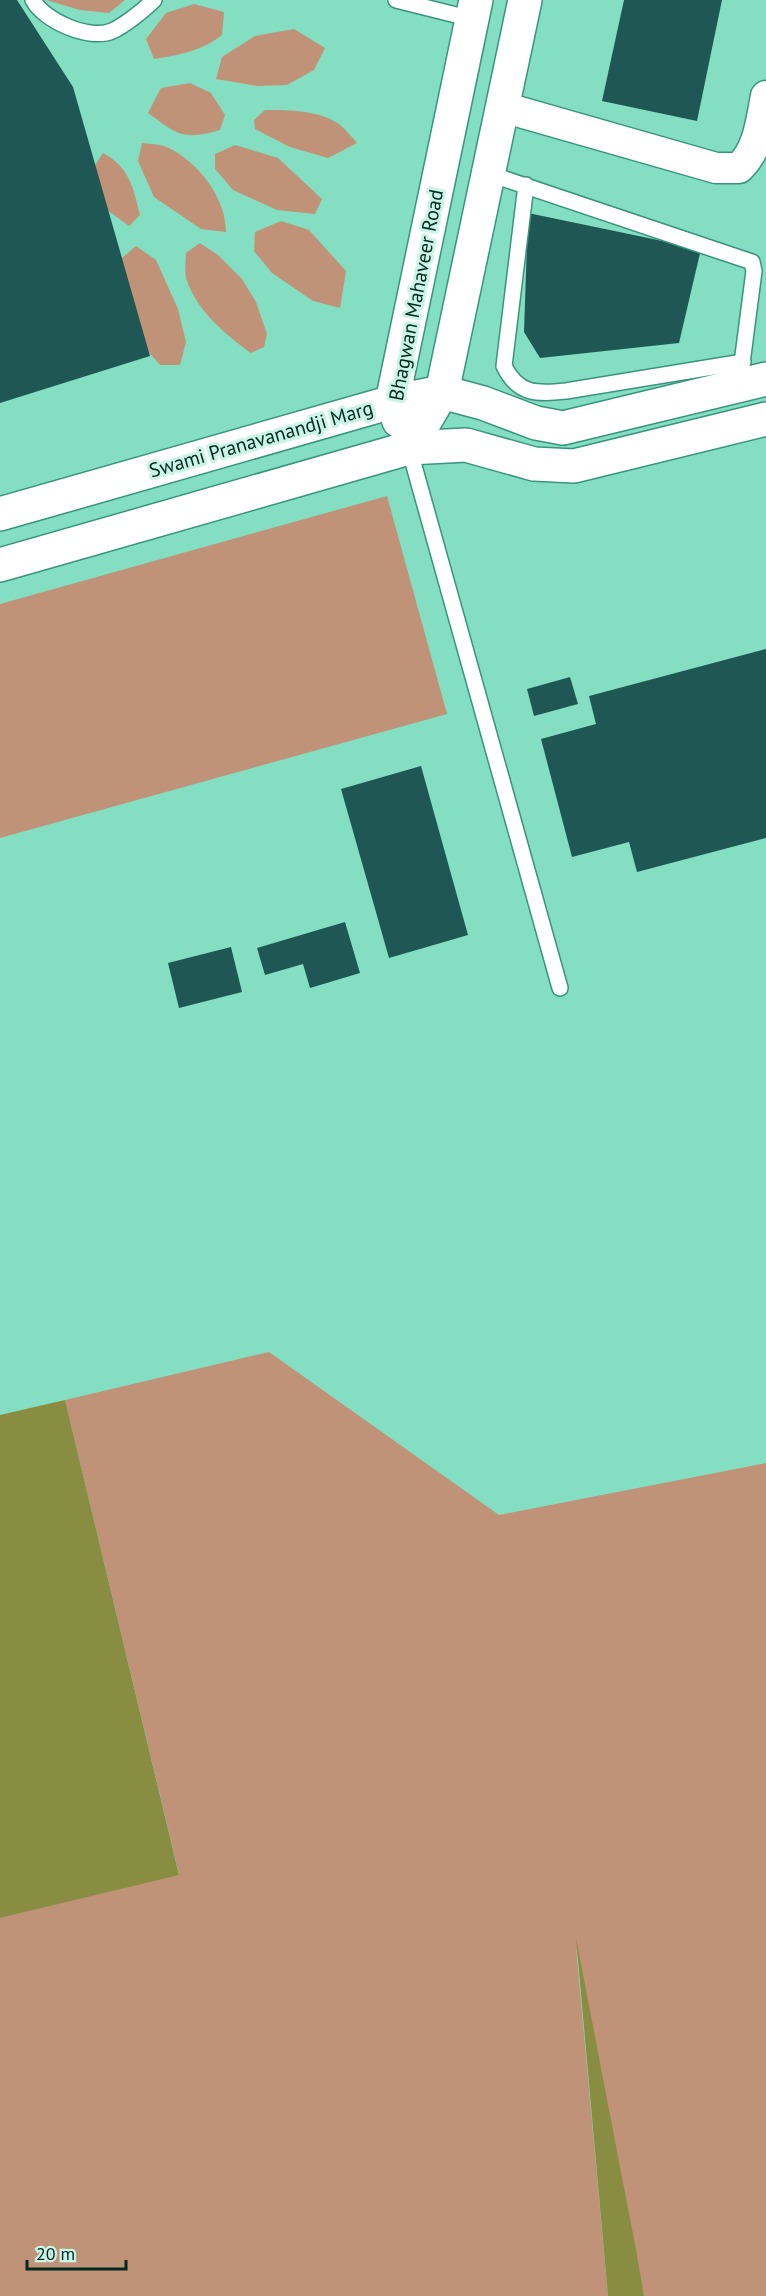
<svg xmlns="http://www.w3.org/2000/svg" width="766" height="2296" font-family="'PT Sans',sans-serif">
  <rect width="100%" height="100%" fill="#84dec2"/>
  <path fill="#c09277" d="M 46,0 L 125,0 L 109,13 L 80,10 Z
    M 194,4 L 224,12 L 222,35 C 202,51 179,55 154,59 L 146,39 L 166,13 Z
    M 294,29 L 325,48 L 314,70 L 287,85 L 257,86 L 216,79 L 222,57 L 255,36 Z
    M 190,83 L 211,93 L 225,115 L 220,130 C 182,141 177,134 148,113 L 161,88 Z
    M 265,110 C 290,110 320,110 340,125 C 346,130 352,137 357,143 L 328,158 L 290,147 L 255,129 L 254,120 Z
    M 142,143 C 150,144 162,144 169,148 C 199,163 226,198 226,232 L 201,229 L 154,197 L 138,161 Z
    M 235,145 L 278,158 L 322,199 L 315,214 L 277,210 L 233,190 L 215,169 L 215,154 Z
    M 103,153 C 130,168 133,187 140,215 L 129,226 L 99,204 L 90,173 Z
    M 281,221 L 309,230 L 346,271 L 340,308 L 313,301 L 272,273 L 254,251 L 255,232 Z
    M 200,243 L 218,255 L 242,279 L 256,302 L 267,334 L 264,347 L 251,353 C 225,334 198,312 187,281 C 184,273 186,261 186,253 Z
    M 136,246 L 156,260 L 178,309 L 186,342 L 180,365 L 160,365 L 138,340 L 129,312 L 122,258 Z
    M 387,496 L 447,714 L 0,838 L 0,604 Z
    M 269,1352 L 499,1515 L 766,1463 L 766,2296 L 644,2296 L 576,1947 L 608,2296 L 0,2296 L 0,1918 L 179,1874 L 65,1400 Z"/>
  <path fill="#888d42" d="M 65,1400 L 179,1875 L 0,1918 L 0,1415 Z
    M 576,1938 L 636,2250 L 644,2296 L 608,2296 Z"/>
  <path fill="#1f5755" d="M 0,0 L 17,0 L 73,87 L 150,356 L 0,403 Z
    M 624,0 L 722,0 L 697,121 L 602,101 Z
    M 528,213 L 701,249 L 679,343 L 540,358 L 524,332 Z
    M 766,649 L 766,838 L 637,872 L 629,842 L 572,857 L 541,739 L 596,724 L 589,696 Z
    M 570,677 L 578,704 L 534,716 L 527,689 Z
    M 421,766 L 468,935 L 389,958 L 341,789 Z
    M 345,922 L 360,973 L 310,988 L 303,964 L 265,975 L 257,948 Z
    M 231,947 L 242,992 L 179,1008 L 168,963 Z"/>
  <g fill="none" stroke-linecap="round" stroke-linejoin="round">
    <g stroke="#38957c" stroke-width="18">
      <path id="lane" d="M 33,0 C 43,20 89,41 112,31 C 124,26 145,9 154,0
        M 396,0 L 472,19
        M 487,173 L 752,262 L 754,271 L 741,371
        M 526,185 L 504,366 C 518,395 537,394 566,391 L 743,362
        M 409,448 L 560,988"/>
    </g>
    <g stroke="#38957c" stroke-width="33">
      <path id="street" d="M 502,107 L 716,168 L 739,168 C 759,149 761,121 766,96"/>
    </g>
    <g stroke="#38957c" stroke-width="36">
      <path id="secondary" d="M 399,421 L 392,402 L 476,0
        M 409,448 L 442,392 L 525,0
        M 0,514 L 392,402 L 442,392 L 483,403 L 536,423 L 563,428 L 766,379
        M 0,565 L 409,448 L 466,445 L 534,464 L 574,466 L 766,419"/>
    </g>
    <use href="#lane" stroke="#fff" stroke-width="15"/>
    <use href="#street" stroke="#fff" stroke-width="30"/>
    <use href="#secondary" stroke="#fff" stroke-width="33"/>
  </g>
  <g text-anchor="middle" stroke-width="6" stroke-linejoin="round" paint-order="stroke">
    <g font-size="20" fill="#012a20" stroke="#caf5e6">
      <text transform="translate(416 295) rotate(-79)" y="7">Bhagwan Mahaveer Road</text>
      <text transform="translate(261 439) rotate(-16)" y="7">Swami Pranavanandji Marg</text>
    </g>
  </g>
  <path d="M27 2260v9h99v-9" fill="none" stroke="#012a20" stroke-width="3"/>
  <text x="36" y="2260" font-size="18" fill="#012a20" stroke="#caf5e6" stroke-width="4.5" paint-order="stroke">20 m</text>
</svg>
